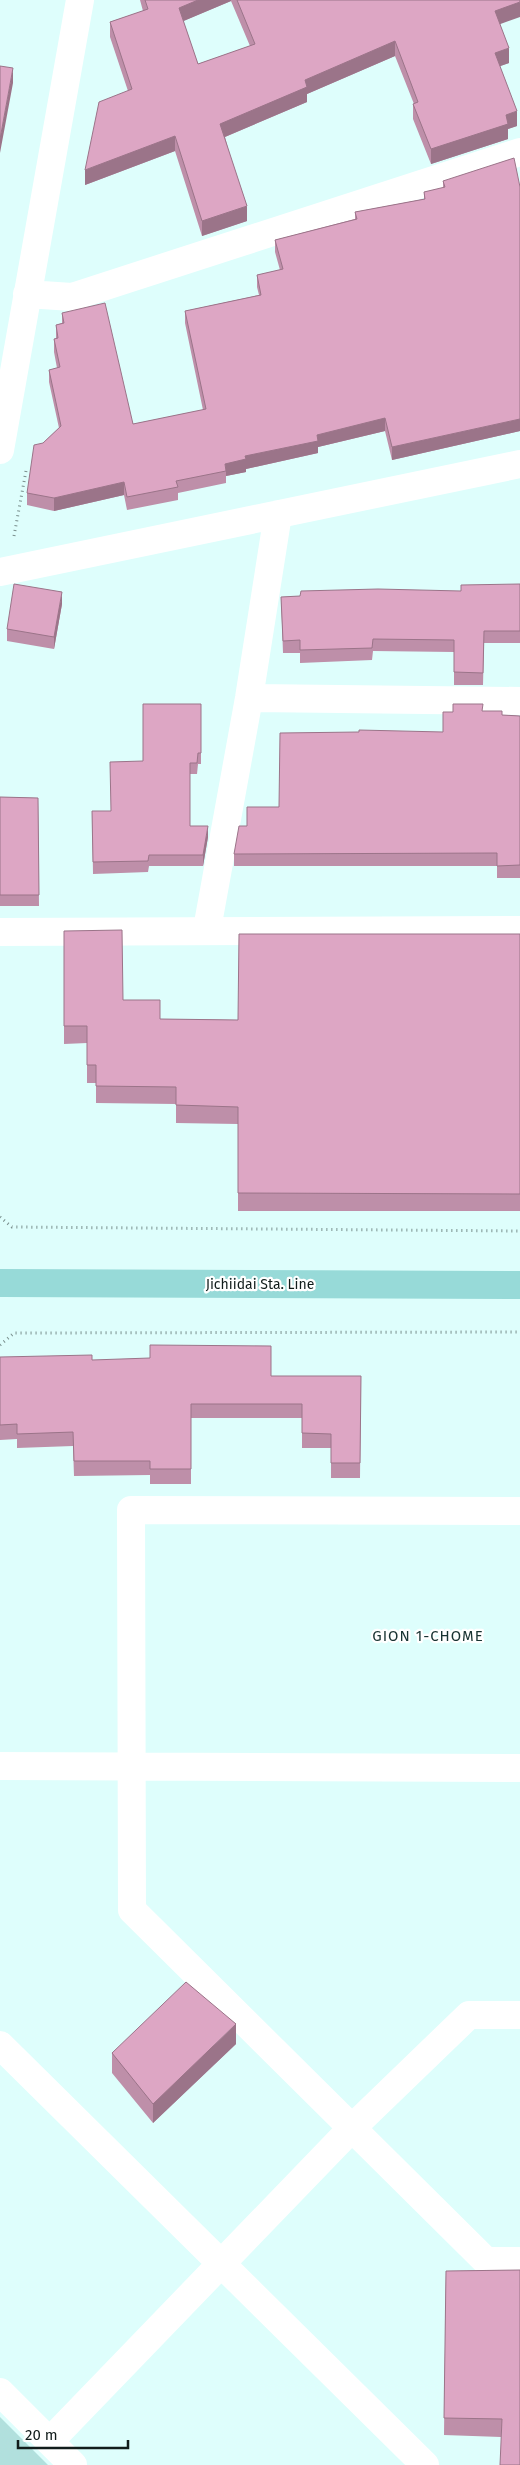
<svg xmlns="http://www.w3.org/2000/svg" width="520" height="2465" font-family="'Fira Sans',sans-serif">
  <rect width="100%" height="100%" fill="#defefc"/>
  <path fill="#b1e0dd" d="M 0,2417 L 48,2465 L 0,2465 Z"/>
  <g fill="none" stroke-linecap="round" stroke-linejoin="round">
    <path stroke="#7a908e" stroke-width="3" stroke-dasharray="1 4" stroke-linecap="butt" d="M 14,536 L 26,471
      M 0,1217 L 12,1227 L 520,1231
      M 0,1345 L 14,1333 L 520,1332"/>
    <path stroke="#fff" stroke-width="28" d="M 27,294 L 72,297 L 520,152
      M 0,450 L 80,0
      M 0,572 L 520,464
      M 249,698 L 520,701
      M 207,929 L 249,698 L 278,514
      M 0,932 L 520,930
      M 520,1511 L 131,1510 L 132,1910 L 486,2261 L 520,2261
      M 0,1766 L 520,1768
      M 0,2045 L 425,2465
      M 0,2392 L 73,2465
      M 50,2441 L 352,2128 L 469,2015 L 520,2015"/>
    <path stroke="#97dad8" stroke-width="28" d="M 0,1283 L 520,1285"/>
  </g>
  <path fill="#be8fa9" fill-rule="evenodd" d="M 140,0 L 520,0 L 500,24 L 509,63 L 500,66 L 517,126 L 508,129 L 508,139 L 431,164 L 413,119 L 413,104 L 414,104 L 395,56 L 307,94 L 307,102 L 225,137 L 247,221 L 202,236 L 175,151 L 85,185 L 128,91 L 110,37 L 110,22 L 143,11 ZM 231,1 L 250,46 L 198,64 L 183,21 Z
    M 443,181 L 520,187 L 520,431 L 392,460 L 385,431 L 318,447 L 318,453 L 246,469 L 246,472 L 226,476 L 226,483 L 178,493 L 178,500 L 127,510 L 124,495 L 54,511 L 27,505 L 27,493 L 43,443 L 59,428 L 49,382 L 49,370 L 57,368 L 54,352 L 54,339 L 56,339 L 56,325 L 62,323 L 62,313 L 133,424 L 203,410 L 185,323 L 185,311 L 259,295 L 257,287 L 257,275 L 280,270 L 275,252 L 275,240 L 355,219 L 355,212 L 424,199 L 424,192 L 443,188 Z
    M 520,584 L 520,643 L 484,643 L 483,685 L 454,685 L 454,652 L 373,651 L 372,660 L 300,663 L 300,653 L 283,653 L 281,597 L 461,591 Z
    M 62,604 L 54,649 L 7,641 L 7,629 Z
    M 201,704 L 201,764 L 198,764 L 197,774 L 190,774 L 190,826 L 208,837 L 203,866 L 149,866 L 148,872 L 93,874 L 92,811 L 111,811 L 143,761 Z
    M 483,711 L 502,715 L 520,716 L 520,878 L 497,878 L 497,866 L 234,866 L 234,854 L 247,826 L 279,807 L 443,732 Z
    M 0,797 L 38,798 L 39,906 L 0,906 Z
    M 64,931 L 123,1000 L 160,1019 L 238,1020 L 520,934 L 520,1211 L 238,1211 L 238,1124 L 176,1123 L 176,1104 L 96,1103 L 96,1083 L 87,1083 L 87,1043 L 64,1044 Z
    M 0,1357 L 92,1360 L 271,1376 L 361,1376 L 360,1478 L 331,1478 L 331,1448 L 302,1448 L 302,1418 L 191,1418 L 191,1484 L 150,1484 L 150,1475 L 74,1476 L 73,1446 L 17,1448 L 17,1439 L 0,1440 Z
    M 236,2044 L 153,2123 L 112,2073 L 112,2053 Z
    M 520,2270 L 501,2437 L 444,2435 L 446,2271 Z"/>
  <path fill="#9b7489" d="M 198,0 L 231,0 L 231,1 L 179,23 L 179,8 Z
    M 520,2 L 520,17 L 495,26 L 495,11 Z
    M 395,41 L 395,56 L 307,94 L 307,102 L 220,139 L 220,124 L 305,80 Z
    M 509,48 L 509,63 L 495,68 L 495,53 Z
    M 13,68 L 13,83 L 0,153 L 0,139 Z
    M 517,111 L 517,126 L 508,129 L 508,139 L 431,164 L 431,149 L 506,115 Z
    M 175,136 L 175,151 L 85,185 L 85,170 Z
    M 247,206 L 247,221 L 202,236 L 202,221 Z
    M 385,418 L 385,431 L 318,447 L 318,453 L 246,469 L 246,472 L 226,476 L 226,471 L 225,464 L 245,456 L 317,435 Z
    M 520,419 L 520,431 L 392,460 L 392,447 Z
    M 124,482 L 124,495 L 54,511 L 54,498 Z
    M 62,592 L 62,604 L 54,649 L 54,637 Z
    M 208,826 L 208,837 L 203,866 L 203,855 Z
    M 236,2024 L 236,2044 L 153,2123 L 153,2104 Z"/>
  <path fill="#dda6c4" stroke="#9b7489" d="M 145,0 L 198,0 L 179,8 L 198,64 L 255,44 L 237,0 L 520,0 L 520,2 L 495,11 L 509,48 L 495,53 L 517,111 L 506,115 L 508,124 L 431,149 L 413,104 L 418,102 L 395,41 L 305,80 L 307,87 L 220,124 L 247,206 L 202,221 L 175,136 L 85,170 L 99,102 L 132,89 L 110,22 L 148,9 Z
    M 0,66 L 13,68 L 0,139 Z
    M 514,158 L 520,187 L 520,419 L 392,447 L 385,418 L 317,435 L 318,441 L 245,456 L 246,459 L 225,464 L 226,471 L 176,481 L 178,487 L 127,497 L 124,482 L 54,498 L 27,493 L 34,445 L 43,443 L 61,426 L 49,370 L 60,367 L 54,339 L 58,338 L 56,325 L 64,323 L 62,313 L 105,303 L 133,424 L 206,409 L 185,311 L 261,295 L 257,275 L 283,269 L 275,240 L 357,219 L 355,212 L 425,199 L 424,192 L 445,187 L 443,181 Z
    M 14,584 L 62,592 L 54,637 L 7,629 Z
    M 520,584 L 520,631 L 484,631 L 483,673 L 454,672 L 454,640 L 373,639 L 372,648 L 300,650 L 300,640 L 283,641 L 281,597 L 300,596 L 301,591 L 378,589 L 461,591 L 461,585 Z
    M 143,704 L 201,704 L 201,753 L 198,753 L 197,763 L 190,763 L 190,826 L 208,826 L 203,855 L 149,855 L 148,861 L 93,862 L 92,811 L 111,811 L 110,762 L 143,761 Z
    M 453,704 L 483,704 L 482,711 L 502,711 L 502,715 L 520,716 L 520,865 L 497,866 L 497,853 L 234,854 L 239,826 L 247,826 L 247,807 L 279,807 L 280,733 L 359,732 L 359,730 L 443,732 L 443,712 L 453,712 Z
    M 0,797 L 38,798 L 39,895 L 0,895 Z
    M 122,930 L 123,1000 L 160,1000 L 160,1019 L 238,1020 L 239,934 L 520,934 L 520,1194 L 238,1193 L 238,1107 L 176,1105 L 176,1087 L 96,1086 L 96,1065 L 87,1065 L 87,1026 L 64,1026 L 64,931 Z
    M 150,1345 L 271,1346 L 271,1376 L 361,1376 L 360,1463 L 331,1463 L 331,1434 L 302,1433 L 302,1404 L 191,1404 L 191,1469 L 150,1469 L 150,1461 L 74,1461 L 73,1432 L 17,1434 L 17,1424 L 0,1425 L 0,1357 L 92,1355 L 92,1360 L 150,1358 Z
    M 186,1982 L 236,2024 L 153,2104 L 112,2053 Z
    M 520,2270 L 520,2465 L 500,2465 L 502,2419 L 444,2418 L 446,2271 Z"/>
  <g text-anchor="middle" stroke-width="4.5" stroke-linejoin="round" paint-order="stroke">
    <g font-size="14" fill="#111c1b" stroke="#fff">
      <text x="260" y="1289">Jichiidai Sta. Line</text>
    </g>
    <g font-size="15" letter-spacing="1" fill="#183332" stroke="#fff">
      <text x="428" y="1641">GION 1-CHOME</text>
    </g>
  </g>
  <path d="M18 2440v8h110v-8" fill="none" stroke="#111c1b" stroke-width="2.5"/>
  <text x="25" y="2440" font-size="15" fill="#111c1b" stroke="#ffffff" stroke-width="4" paint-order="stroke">20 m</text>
</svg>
